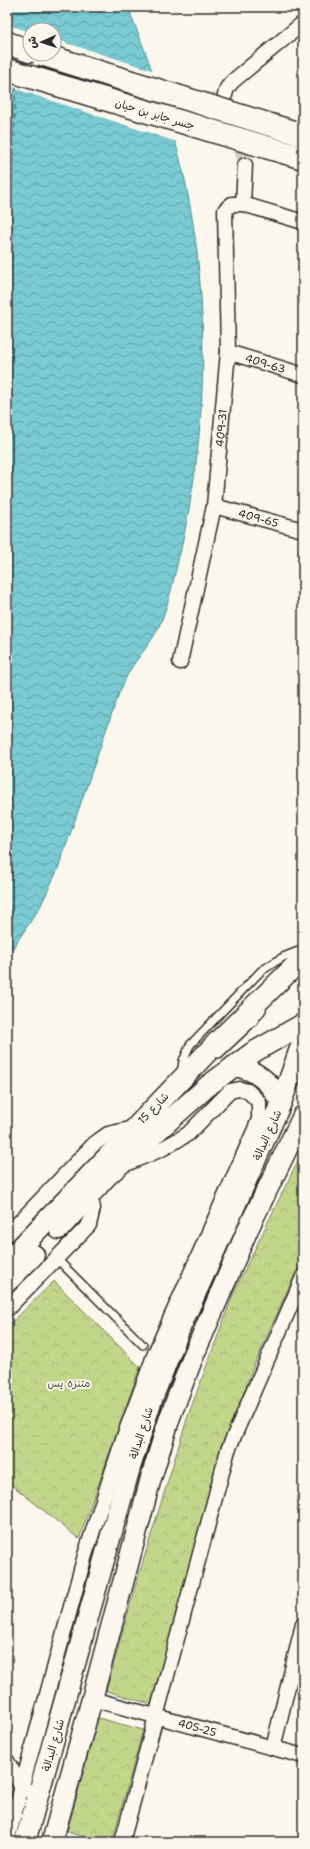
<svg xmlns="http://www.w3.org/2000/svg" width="310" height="1849" font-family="'Shantell Sans','Playpen Sans Arabic',sans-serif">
  <defs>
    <pattern id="park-crowns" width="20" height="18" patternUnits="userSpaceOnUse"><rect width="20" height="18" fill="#c2d68b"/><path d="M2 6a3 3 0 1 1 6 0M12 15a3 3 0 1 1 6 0" fill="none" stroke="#a7b878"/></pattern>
    <pattern id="water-waves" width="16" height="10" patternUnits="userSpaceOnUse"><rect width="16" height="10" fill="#79cad1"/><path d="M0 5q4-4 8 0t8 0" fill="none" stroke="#63a4aa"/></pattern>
  </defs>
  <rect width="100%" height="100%" fill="#fbf7ec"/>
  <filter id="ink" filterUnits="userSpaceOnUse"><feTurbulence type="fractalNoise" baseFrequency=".025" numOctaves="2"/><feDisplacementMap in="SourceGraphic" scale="8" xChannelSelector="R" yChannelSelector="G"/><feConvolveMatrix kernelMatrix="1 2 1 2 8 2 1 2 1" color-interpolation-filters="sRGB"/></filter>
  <g filter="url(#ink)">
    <path fill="url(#park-crowns)" stroke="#76805b" d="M 303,1150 L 303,1260 L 288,1289 L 252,1370 L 223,1449 L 151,1704 L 106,1691 L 135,1587 L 188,1416 L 234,1292 Z
      M 54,1281 L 140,1367 L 79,1539 L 7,1481 L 7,1327 Z
      M 98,1718 L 143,1730 L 112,1842 L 103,1842 L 67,1832 Z"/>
    <path fill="url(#water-waves)" stroke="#5a8a8f" fill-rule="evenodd" d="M 7,7 L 128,7 C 150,64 172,121 185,180 C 211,302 208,432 180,553 C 174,576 170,600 161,622 C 154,640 140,654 130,670 C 126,677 123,685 119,693 L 58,869 L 40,907 L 7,957 ZM 30,30 L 54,30 L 54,54 L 30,54 Z"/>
    <path fill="#fbf7ec" d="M 7,24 L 30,32 L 30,54 L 54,54 L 54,39 L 155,71 L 177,142 L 7,86 Z"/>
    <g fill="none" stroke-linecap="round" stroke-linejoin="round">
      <path stroke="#425b5d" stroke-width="1" stroke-dasharray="5 4" stroke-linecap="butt" d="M 7,24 L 10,33
        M 7,308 L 16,83"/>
      <path stroke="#d1cec5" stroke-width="14" stroke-dasharray="14 7" stroke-linecap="butt" d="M 225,105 C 226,126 242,144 245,165"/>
      <g stroke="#2b2b2b" stroke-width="10">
        <path id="lane" d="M 219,1054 L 252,1023 L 262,1010
          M 181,1073 L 183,1061 L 190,1045 L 261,971 L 283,957 L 301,950
          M 57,1259 L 143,1345"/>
      </g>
      <g stroke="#2b2b2b" stroke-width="17">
        <g id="street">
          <path d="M 225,95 L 227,88 L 233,81 L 303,23"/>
          <path d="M 243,204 L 245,165"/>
          <path id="s1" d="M 228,352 L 303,375"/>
          <path id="s2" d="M 214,506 L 303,530"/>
          <path id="s3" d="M 180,662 L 214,506 L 228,352 L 225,210 L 232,204 L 243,204 L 303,222"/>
          <path d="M 7,1235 L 94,1144 L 108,1134 L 134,1128"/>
          <path d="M 7,1309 L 89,1225 L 93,1208 L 90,1196"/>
          <path id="s4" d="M 92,1699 L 303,1756"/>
          <path d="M 273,1748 L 303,1624"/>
          <path d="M 7,1761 L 22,1788 L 27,1790"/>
          <path d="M 7,1841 L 85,1555 L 123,1439 L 155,1353 L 255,1129 L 259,1119 L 259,1102 L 248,1091 L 240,1089 L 230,1091 L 188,1134 L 162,1149 L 126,1164"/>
          <path d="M 122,1842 L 228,1450 L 303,1277"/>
        </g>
      </g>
      <g stroke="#2b2b2b" stroke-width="23">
        <path id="secondary" d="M 234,1066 C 257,1070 271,1082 281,1103
          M 59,1229 L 107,1176 L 209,1085 L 252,1053 L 303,1024
          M 7,1262 L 219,1040 L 303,958
          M 7,1282 L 34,1255
          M 25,1842 L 129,1471 L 152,1399 L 180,1328 L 281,1103 L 303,1040
          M 52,1842 L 92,1699 L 151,1478 L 170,1417 L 193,1357 L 248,1229 L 303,1116"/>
      </g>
      <g stroke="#2b2b2b" stroke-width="25">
        <path id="primary" d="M 7,43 L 30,51"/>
      </g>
      <use href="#lane" stroke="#fbf7ec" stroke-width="7"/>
      <use href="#street" stroke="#fbf7ec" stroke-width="14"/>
      <use href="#secondary" stroke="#fbf7ec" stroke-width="20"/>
      <use href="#primary" stroke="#fbf7ec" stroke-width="22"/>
      <g stroke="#2b2b2b" stroke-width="25" stroke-linecap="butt">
        <path id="primary-bridge" d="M 41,54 L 303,135
          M 7,70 L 303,158"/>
      </g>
      <use href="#primary-bridge" stroke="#fbf7ec" stroke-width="22"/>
    </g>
  </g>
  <g text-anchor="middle" stroke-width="4" stroke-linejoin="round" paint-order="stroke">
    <g font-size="11" fill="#2b2b2b" stroke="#fbf7ec">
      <text transform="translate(155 114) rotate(17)" y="4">جسر جابر بن حيان</text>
      <text dy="4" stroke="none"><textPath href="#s1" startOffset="39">409-63</textPath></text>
      <text dy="4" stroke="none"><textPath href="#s3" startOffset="238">409-31</textPath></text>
      <text dy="4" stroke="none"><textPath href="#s2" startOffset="46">409-65</textPath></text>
      <text transform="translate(153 1108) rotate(-46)" y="4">شارع 15</text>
      <text transform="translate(267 1135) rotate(-66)" y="4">شارع البدالة</text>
      <text transform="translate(141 1433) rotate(-72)" y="4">شارع البدالة</text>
      <text dy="4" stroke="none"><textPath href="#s4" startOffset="109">405-25</textPath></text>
      <text transform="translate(53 1745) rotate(-74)" y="4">شارع البدالة</text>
    </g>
    <g font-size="11" fill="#515643" stroke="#fbf7ec">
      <text x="69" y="1387">متنزه يس</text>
    </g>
  </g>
  <rect width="310" height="1849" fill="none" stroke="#fbf7ec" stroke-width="24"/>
  <rect x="12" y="12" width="286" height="1825" fill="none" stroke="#2b2b2b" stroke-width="1.5" filter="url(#ink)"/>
  <g transform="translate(42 42) rotate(267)"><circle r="19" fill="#fbf7ec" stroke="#a8a59f"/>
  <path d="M0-3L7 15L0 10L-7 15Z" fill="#2b2b2b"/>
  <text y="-6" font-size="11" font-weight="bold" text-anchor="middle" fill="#2b2b2b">ش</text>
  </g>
</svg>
